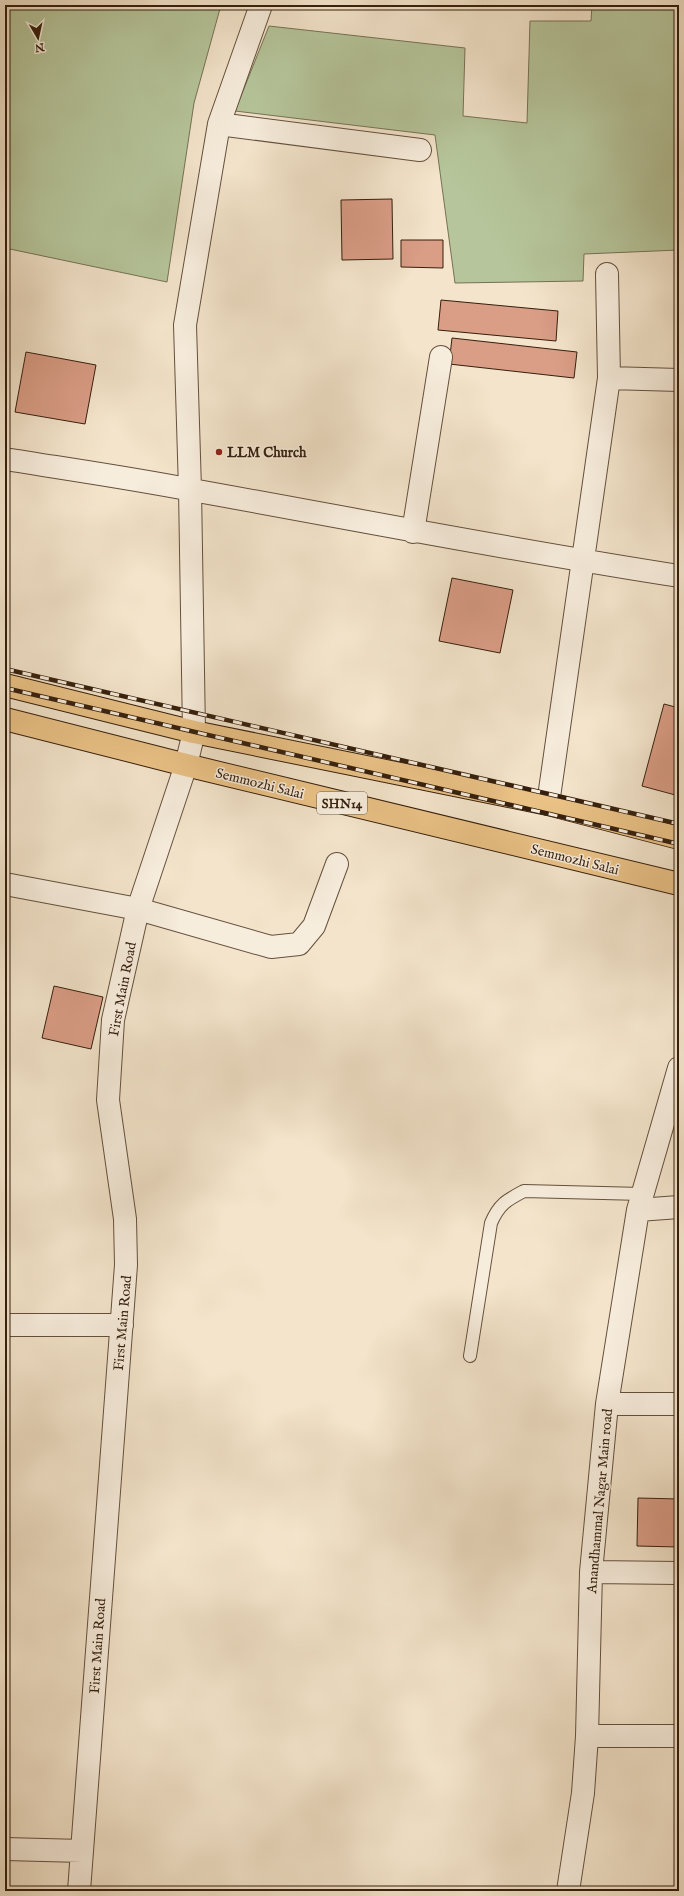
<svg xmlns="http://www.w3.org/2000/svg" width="684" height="1896" font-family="'IM FELL English',serif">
  <rect width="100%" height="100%" fill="#f3e4cb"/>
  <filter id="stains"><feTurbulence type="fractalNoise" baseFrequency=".005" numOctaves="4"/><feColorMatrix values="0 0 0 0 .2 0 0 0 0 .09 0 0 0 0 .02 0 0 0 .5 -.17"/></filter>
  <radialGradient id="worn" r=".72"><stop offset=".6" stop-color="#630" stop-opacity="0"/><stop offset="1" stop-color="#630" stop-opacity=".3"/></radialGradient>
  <path fill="#b6c59b" stroke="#767254" d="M 5,5 L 221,5 L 194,103 L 167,282 L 5,248 Z
    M 592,5 L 679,5 L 679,250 L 584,254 L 583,281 L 455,283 L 435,135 L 235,111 L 269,26 L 465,48 L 463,116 L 527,123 L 530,21 L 591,21 Z"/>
  <path fill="#da9d86" stroke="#351f0d" d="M 392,199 L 393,259 L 342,260 L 341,200 Z
    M 401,240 L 443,240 L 443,268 L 401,267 Z
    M 441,300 L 558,311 L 556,341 L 438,330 Z
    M 452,338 L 577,352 L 574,378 L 449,364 Z
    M 26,352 L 96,365 L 85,424 L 15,412 Z
    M 452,578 L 513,590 L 500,653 L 439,641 Z
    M 664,704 L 679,708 L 679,796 L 642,786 Z
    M 54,986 L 103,997 L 91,1049 L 42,1038 Z
    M 638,1498 L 679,1499 L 679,1547 L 637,1546 Z"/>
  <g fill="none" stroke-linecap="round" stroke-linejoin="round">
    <g stroke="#64503c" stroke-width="14">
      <path id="service" d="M 470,1356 L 491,1223 C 499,1204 507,1200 524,1191 L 642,1194"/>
    </g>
    <g stroke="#64503c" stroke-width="24">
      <path id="minor" d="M 219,124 L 420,150
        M 609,378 L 679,380
        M 5,459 C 67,469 130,478 192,490 C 354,519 516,551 679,576
        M 413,532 L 441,357
        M 548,804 L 609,378 L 607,274
        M 5,884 L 138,909 L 271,947 L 299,944 L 314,926 L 337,864
        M 679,1068 L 638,1210 L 679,1207
        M 5,1325 L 122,1325
        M 607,1404 L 679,1404
        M 591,1572 L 679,1573
        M 587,1736 L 679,1736
        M 5,1849 L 82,1851
        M 79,1891 L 126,1265 L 125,1219 L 108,1100 L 113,1020 L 138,909 L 186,765 L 194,732 L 190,489 L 185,325 L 219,124 L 261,5
        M 568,1891 L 583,1793 L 587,1736 L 591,1572 L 607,1404 L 638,1210"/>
    </g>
    <g stroke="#351f0d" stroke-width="24">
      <path id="primary" d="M 5,685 L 194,732 L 548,804 L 679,838
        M 5,719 L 186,765 L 679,884"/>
    </g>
    <use href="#service" stroke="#f7eddd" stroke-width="12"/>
    <use href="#minor" stroke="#f7eddd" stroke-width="22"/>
    <use href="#primary" stroke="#eac286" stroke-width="22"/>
    <g stroke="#351f0d" stroke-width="4.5">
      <path id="rail" d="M 5,669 L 679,824
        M 5,688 L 679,844"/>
    </g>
    <use href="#rail" stroke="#f7eddd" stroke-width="3" stroke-dasharray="9" stroke-linecap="butt"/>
  </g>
  <circle fill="#8f2418" stroke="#f7eddd" stroke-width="1.5" cx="219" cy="452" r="4"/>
  <g text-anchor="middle" stroke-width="3" stroke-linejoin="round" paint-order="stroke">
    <rect fill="#f7eddd" stroke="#6f5d4b" stroke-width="1" x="317" y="792" width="50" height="22" rx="3"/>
    <g font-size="13" font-weight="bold" fill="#351f0d">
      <text x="342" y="808">SHN14</text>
    </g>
    <g font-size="14" font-weight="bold" fill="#351f0d" stroke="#f7eddd" text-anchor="start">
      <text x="227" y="457">LLM Church</text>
    </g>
    <g font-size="14" fill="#351f0d" stroke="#f7eddd">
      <text transform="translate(260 783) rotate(14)" y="5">Semmozhi Salai</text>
      <text transform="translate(575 859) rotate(14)" y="5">Semmozhi Salai</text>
      <text transform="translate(122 989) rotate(-79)" y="5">First Main Road</text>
      <text transform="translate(122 1323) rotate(-85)" y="5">First Main Road</text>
      <text transform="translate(599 1501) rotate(-85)" y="5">Anandhammal Nagar Main road</text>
      <text transform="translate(97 1646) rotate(-86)" y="5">First Main Road</text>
    </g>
  </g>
  <rect width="684" height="1896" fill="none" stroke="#f3e4cb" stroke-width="20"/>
  <rect x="6" y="6" width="672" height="1884" fill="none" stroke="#351f0d" stroke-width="2"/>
  <rect x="10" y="10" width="664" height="1876" fill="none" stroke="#351f0d"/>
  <g transform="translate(38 38) rotate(171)" stroke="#f7eddd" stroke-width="3" paint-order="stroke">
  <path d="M0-3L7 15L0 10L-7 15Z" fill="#351f0d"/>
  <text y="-6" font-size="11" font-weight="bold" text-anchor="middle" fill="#351f0d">N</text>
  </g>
  <rect width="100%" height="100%" filter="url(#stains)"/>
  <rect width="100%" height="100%" fill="url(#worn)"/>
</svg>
